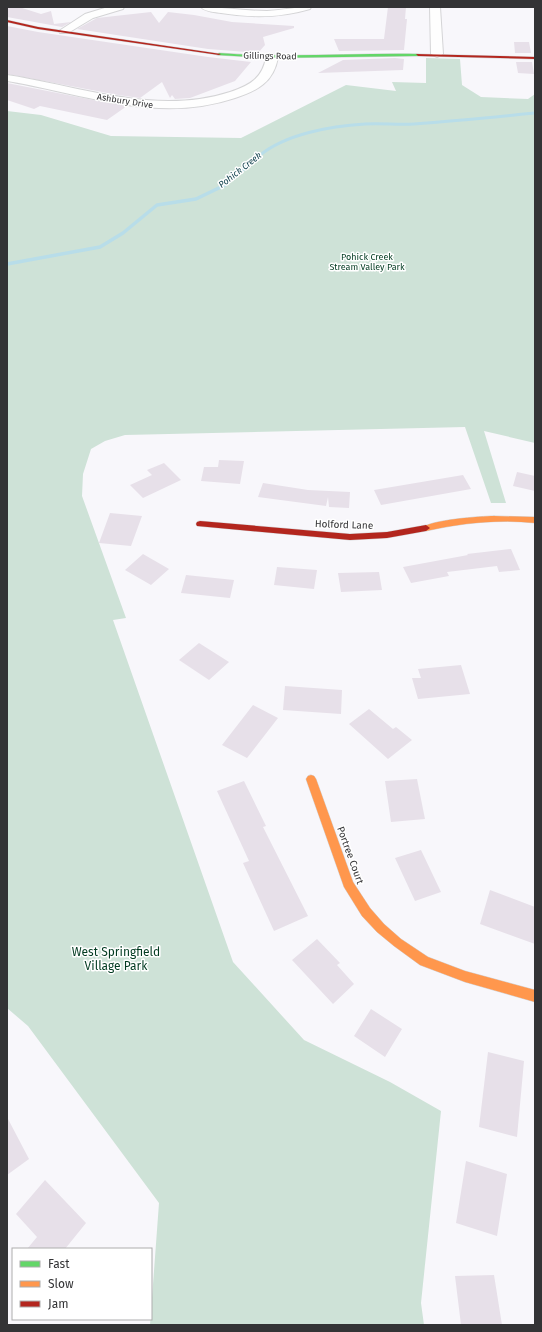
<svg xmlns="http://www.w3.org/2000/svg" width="542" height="1332" font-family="'Fira Sans',sans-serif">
  <rect width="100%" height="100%" fill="#f8f7fb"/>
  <path fill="#cee2d7" d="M 426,58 L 460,59 L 462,85 L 481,97 L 528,99 L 535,94 L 535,443 L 484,431 L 506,503 L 491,503 L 465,427 L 125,435 L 105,441 L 91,449 L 83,474 L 82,496 L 126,618 L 113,620 L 233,962 L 304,1040 L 390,1082 L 441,1111 L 421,1303 L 424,1325 L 150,1325 L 159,1203 L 28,1026 L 7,1008 L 7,111 L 41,115 L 111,136 L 241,138 L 346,85 L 396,91 L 392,82 L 426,83 Z"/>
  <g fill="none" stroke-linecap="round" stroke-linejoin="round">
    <path stroke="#b8dde9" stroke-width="3" d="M 259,156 C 285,134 331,126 365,124 C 381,123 398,125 414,124 C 454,121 495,117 535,113"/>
    <path stroke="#b8dde9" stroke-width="3.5" d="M 7,264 L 100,247 L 123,233 L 157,205 L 196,199 L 225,185 L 260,155"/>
  </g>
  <path fill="#e7e0e9" d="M 7,7 L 19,7 L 41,14 L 51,11 L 54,24 L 71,22 L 62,27 L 7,17 Z
    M 388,7 L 406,7 L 405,19 L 407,19 L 404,50 L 339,51 L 334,39 L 384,39 Z
    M 151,12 L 159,23 L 168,12 L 194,15 L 232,22 L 294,26 L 294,28 L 263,37 L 265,45 L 258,53 L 208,49 L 77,29 L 97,18 Z
    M 7,26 L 38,32 L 208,57 L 251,62 L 235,81 L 190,98 L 175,99 L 172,95 L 170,98 L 162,82 L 140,98 L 118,95 L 7,74 Z
    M 514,42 L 529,42 L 531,53 L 515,53 Z
    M 395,58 L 404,59 L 403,70 L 318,73 L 343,60 Z
    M 516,62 L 532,62 L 534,74 L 518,73 Z
    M 7,83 L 93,100 L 127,106 L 107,120 L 40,106 L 34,109 L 7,100 Z
    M 219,460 L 244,461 L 240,484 L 201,481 L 204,467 L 218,467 Z
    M 164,463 L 181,480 L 143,498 L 130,485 L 152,475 L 147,470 Z
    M 517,472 L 535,476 L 535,491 L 513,486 Z
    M 463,475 L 471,489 L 381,505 L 374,490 Z
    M 263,483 L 308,490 L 350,492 L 349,508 L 329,507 L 328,497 L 326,506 L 258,497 Z
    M 110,513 L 142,516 L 131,546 L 99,543 Z
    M 511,549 L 520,570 L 499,572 L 497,566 L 447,572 L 449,576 L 411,583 L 403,567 L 468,555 L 467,554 Z
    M 143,554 L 169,569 L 151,585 L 125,570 Z
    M 277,567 L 317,570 L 314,589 L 274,585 Z
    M 379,572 L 382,590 L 341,592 L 338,573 Z
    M 186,575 L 234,580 L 230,598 L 181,593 Z
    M 199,643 L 229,662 L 209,680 L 179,660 Z
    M 461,665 L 470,694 L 418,699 L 412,678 L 421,678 L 418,669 Z
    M 285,686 L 342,690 L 341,714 L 283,710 Z
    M 253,705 L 278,718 L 247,758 L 222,745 Z
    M 369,709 L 393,729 L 396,727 L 412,740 L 388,759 L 349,724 Z
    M 417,779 L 425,819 L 391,822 L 385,781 Z
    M 244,781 L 266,826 L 263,827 L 308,916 L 274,931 L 243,863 L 249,861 L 217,791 Z
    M 421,850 L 441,892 L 415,901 L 395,858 Z
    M 490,890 L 535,907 L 535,944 L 480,924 Z
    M 317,939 L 340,963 L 337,965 L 354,984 L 333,1004 L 292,960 Z
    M 371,1009 L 402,1029 L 385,1057 L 354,1036 Z
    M 488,1052 L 524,1061 L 517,1137 L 479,1127 Z
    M 7,1117 L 29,1159 L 7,1175 Z
    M 466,1161 L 507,1174 L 497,1236 L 456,1223 Z
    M 45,1180 L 86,1223 L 65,1249 L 27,1249 L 37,1237 L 16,1214 Z
    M 494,1275 L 502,1325 L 461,1325 L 455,1276 Z"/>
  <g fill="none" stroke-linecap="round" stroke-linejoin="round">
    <g stroke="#d4d4d6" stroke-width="2">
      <path id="street" d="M 108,7 L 124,7 L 123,9 L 93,18 L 68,33 L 60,33 L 59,31 L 85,14 Z
        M 201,7 C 223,7 245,11 267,11 C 282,10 296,7 311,7 L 310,9 C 280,18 252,18 221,13 C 215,12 205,12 201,7 Z
        M 430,7 L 440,7 L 443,54 L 437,57 L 431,54 Z
        M 272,54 L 278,57 C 274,82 257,91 235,98 C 157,124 85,94 7,81 L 7,75 C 80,86 156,116 230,92 C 249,86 263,78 266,57 Z"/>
    </g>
    <g stroke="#d4d4d6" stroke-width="1">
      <path id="fast" d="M 219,53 C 285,58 352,53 418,54 L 420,55 L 418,56 L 269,58 L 217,55 Z"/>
    </g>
    <g stroke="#d4d4d6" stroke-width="1">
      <path id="slow" d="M 494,516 L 535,517 L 535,523 C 498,519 462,523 426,531 L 422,528 C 429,520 481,516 494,516 Z
        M 311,775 L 314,776 L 316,779 L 353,882 L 370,908 L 384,924 L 401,939 L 428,957 L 465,971 L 535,990 L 535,1002 L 465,982 L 420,965 L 394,946 L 377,932 L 362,916 L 344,887 L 306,779 L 308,776 Z"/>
    </g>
    <g stroke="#d4d4d6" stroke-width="1">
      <path id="jam" d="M 7,20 L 38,27 L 221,54 L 219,55 L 38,29 L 7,22 Z
        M 416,54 L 535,57 L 535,59 L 418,56 Z
        M 200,521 L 350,534 L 387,532 L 426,525 L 430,528 L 426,531 L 387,538 L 350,540 L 197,526 L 196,524 L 197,522 Z"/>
    </g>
    <use href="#street" fill="#fefefe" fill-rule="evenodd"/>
    <use href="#fast" fill="#63d668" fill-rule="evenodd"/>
    <use href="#slow" fill="#ff974d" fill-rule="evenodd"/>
    <use href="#jam" fill="#b3261e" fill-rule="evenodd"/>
  </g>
  <g text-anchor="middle" stroke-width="3" stroke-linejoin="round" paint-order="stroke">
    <g font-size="9" fill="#333335" stroke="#fff">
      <text transform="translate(270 56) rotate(1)" y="3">Gillings Road</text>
      <text transform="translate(125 101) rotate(9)" y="3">Ashbury Drive</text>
    </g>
    <g font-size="9" font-style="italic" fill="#12424e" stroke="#fff">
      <text transform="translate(240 170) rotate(-38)" y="3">Pohick Creek</text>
    </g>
    <g font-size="9" fill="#023b21" stroke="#fff">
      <text x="367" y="260">Pohick Creek<tspan x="367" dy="10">Stream Valley Park</tspan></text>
    </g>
    <g font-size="10" fill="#333335" stroke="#fff">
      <text transform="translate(344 524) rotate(2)" y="4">Holford Lane</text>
      <text transform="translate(351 855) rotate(70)" y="4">Portree Court</text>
    </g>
    <g font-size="12" fill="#023b21" stroke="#fff">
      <text x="116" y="956">West Springfield<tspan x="116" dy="14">Village Park</tspan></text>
    </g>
  </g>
  <rect width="542" height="1332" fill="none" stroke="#333335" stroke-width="16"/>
  <rect x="12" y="1248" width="140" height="72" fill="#ffffff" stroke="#adadae"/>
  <rect x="20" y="1261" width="20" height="6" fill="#63d668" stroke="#adadae"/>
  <text x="48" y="1268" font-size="12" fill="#333335">Fast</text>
  <rect x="20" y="1281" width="20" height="6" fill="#ff974d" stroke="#adadae"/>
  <text x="48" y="1288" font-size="12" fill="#333335">Slow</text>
  <rect x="20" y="1301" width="20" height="6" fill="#b3261e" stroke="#adadae"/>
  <text x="48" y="1308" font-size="12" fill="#333335">Jam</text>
</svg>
